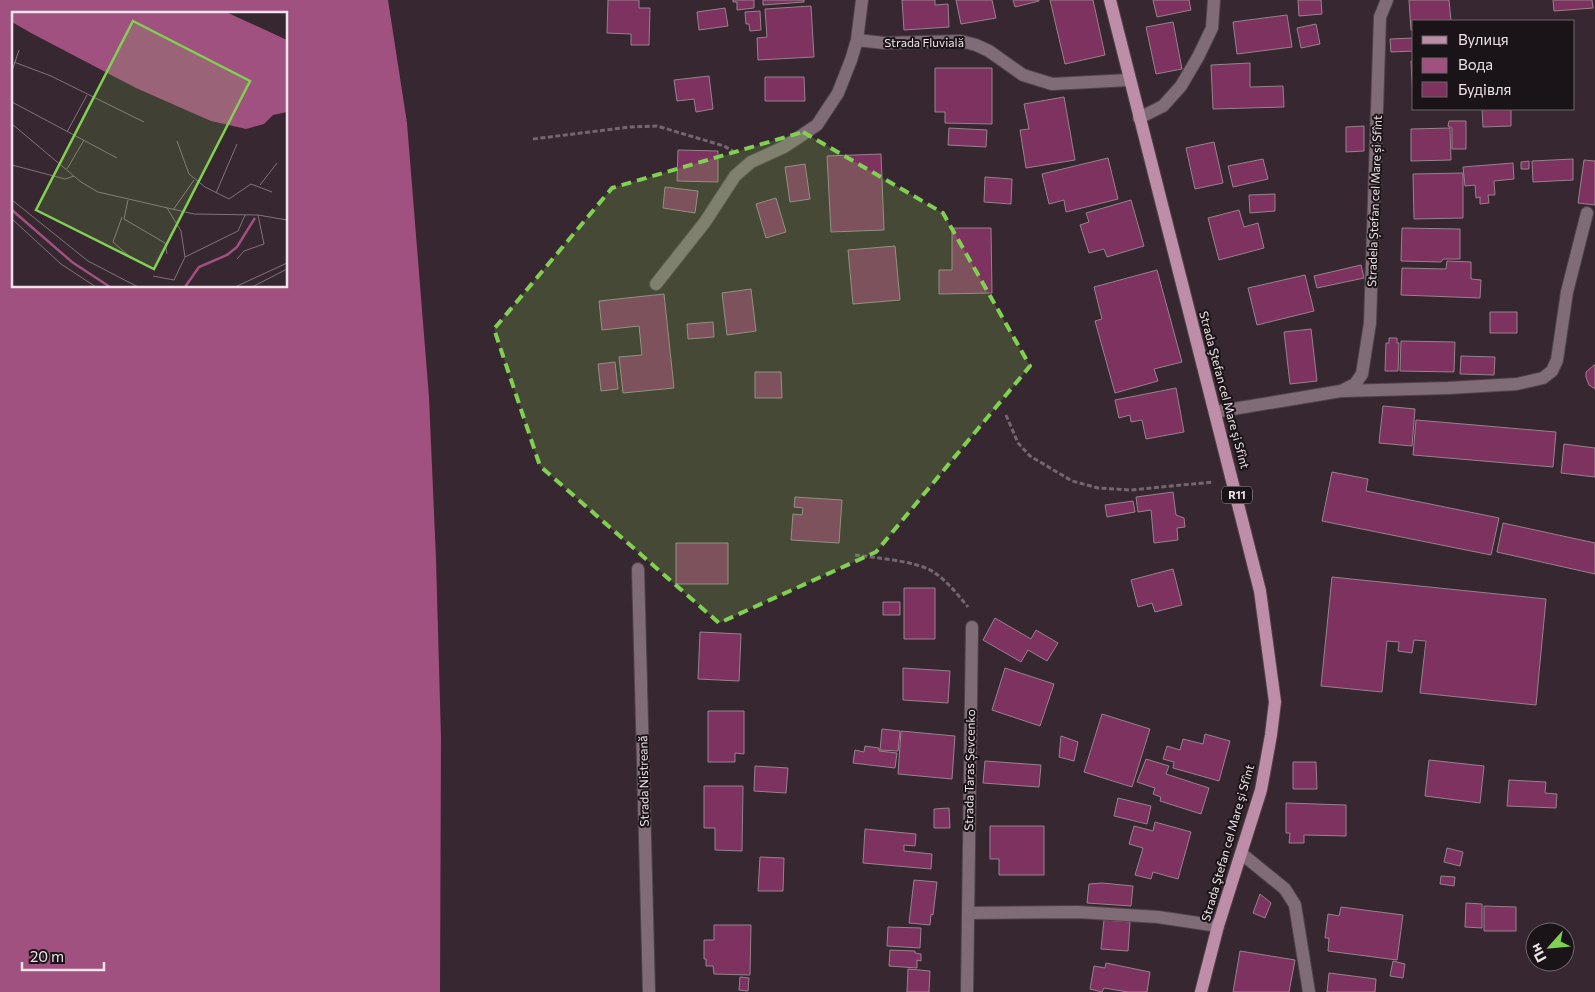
<svg xmlns="http://www.w3.org/2000/svg" width="1595" height="992" font-family="Commissioner,sans-serif">
  <rect width="100%" height="100%" fill="#372730"/>
  <path fill="#a0517f" fill-rule="evenodd" d="M 0,0 L 388,0 L 407,123 L 429,397 L 436,559 L 441,738 L 440,992 L 0,992 ZM 14,14 L 286,14 L 286,286 L 14,286 Z"/>
  <path fill="#7e3260" stroke="#96828c" d="M 608,0 L 639,0 L 639,8 L 650,8 L 649,45 L 631,45 L 631,34 L 607,33 Z
    M 733,0 L 754,0 L 754,8 L 737,10 L 737,2 L 733,2 Z
    M 763,0 L 804,0 L 804,2 L 763,5 Z
    M 902,0 L 935,0 L 935,5 L 948,4 L 949,27 L 904,30 Z
    M 956,0 L 992,0 L 996,18 L 961,24 Z
    M 1013,0 L 1039,0 L 1039,1 L 1015,7 Z
    M 1050,0 L 1093,0 L 1105,55 L 1065,64 Z
    M 1153,0 L 1189,0 L 1191,10 L 1157,17 Z
    M 1298,0 L 1321,0 L 1322,14 L 1299,16 Z
    M 1409,0 L 1449,0 L 1451,21 L 1414,21 L 1414,30 L 1411,30 Z
    M 1553,0 L 1592,0 L 1593,8 L 1554,11 Z
    M 811,6 L 814,57 L 758,60 L 757,38 L 767,37 L 765,9 Z
    M 725,8 L 728,26 L 699,30 L 697,12 Z
    M 760,11 L 761,30 L 750,31 L 749,24 L 746,24 L 745,12 Z
    M 1287,15 L 1292,47 L 1237,54 L 1233,22 Z
    M 1173,22 L 1182,69 L 1156,74 L 1146,27 Z
    M 1316,24 L 1320,44 L 1301,48 L 1297,28 Z
    M 1414,38 L 1414,51 L 1391,52 L 1390,39 Z
    M 1411,61 L 1414,61 L 1414,100 L 1413,100 Z
    M 1250,63 L 1250,87 L 1283,86 L 1284,107 L 1213,109 L 1211,65 Z
    M 935,68 L 992,68 L 992,124 L 945,123 L 945,112 L 935,112 Z
    M 709,76 L 713,109 L 696,112 L 694,99 L 677,101 L 674,80 Z
    M 765,77 L 804,77 L 805,101 L 765,101 Z
    M 1064,97 L 1075,160 L 1026,168 L 1020,130 L 1029,129 L 1024,104 Z
    M 1482,109 L 1511,109 L 1511,126 L 1483,127 Z
    M 1449,121 L 1466,121 L 1466,149 L 1452,149 L 1452,128 L 1448,126 Z
    M 1364,126 L 1364,151 L 1346,152 L 1346,127 Z
    M 949,128 L 987,130 L 986,147 L 948,145 Z
    M 1450,128 L 1451,160 L 1411,161 L 1411,129 Z
    M 1214,142 L 1223,183 L 1195,189 L 1186,148 Z
    M 678,150 L 718,151 L 718,182 L 677,181 Z
    M 881,154 L 884,230 L 831,232 L 827,156 Z
    M 1108,158 L 1118,199 L 1066,212 L 1064,200 L 1049,204 L 1042,174 Z
    M 1263,159 L 1268,179 L 1233,187 L 1228,166 Z
    M 1573,159 L 1573,180 L 1533,182 L 1532,161 Z
    M 1584,160 L 1595,161 L 1595,205 L 1578,203 Z
    M 1529,161 L 1529,169 L 1521,169 L 1521,162 Z
    M 1513,163 L 1514,179 L 1494,181 L 1495,195 L 1488,195 L 1489,203 L 1480,204 L 1480,197 L 1476,198 L 1475,185 L 1465,186 L 1463,167 Z
    M 805,164 L 810,199 L 790,202 L 785,167 Z
    M 1463,173 L 1463,218 L 1414,219 L 1413,174 Z
    M 985,177 L 1012,179 L 1011,204 L 984,202 Z
    M 665,187 L 698,191 L 695,213 L 663,208 Z
    M 1275,194 L 1275,211 L 1250,213 L 1249,195 Z
    M 776,198 L 786,232 L 766,238 L 756,204 Z
    M 1131,200 L 1144,246 L 1107,257 L 1104,249 L 1089,253 L 1080,225 L 1089,222 L 1086,213 Z
    M 1239,210 L 1244,227 L 1258,223 L 1264,248 L 1219,260 L 1208,218 Z
    M 952,228 L 991,228 L 992,293 L 939,294 L 939,270 L 952,270 Z
    M 1402,228 L 1460,229 L 1460,259 L 1443,259 L 1441,262 L 1401,261 Z
    M 895,246 L 900,300 L 853,304 L 848,250 Z
    M 1447,261 L 1471,262 L 1471,279 L 1481,280 L 1480,298 L 1401,295 L 1402,268 L 1446,269 Z
    M 1361,265 L 1364,278 L 1317,288 L 1314,276 Z
    M 1157,270 L 1182,362 L 1154,369 L 1158,381 L 1115,393 L 1095,321 L 1102,319 L 1094,287 Z
    M 1305,275 L 1314,311 L 1257,325 L 1248,288 Z
    M 751,289 L 756,331 L 727,335 L 722,293 Z
    M 664,294 L 674,388 L 623,393 L 619,357 L 642,355 L 639,326 L 602,330 L 599,301 Z
    M 1490,312 L 1517,312 L 1517,333 L 1490,333 Z
    M 713,322 L 714,337 L 688,339 L 687,324 Z
    M 1311,329 L 1317,381 L 1290,384 L 1284,332 Z
    M 1389,338 L 1397,338 L 1397,343 L 1399,343 L 1398,371 L 1385,371 L 1386,343 L 1389,343 Z
    M 1401,341 L 1455,342 L 1454,372 L 1400,371 Z
    M 1461,356 L 1495,357 L 1494,375 L 1460,374 Z
    M 615,362 L 618,389 L 601,391 L 598,364 Z
    M 1594,365 L 1595,365 L 1595,389 L 1589,385 L 1586,377 L 1586,372 Z
    M 755,372 L 781,372 L 782,398 L 755,398 Z
    M 1176,388 L 1184,432 L 1146,439 L 1142,420 L 1131,422 L 1130,415 L 1119,418 L 1115,400 Z
    M 1383,406 L 1415,409 L 1412,446 L 1379,443 Z
    M 1416,420 L 1556,432 L 1553,467 L 1413,455 Z
    M 1564,444 L 1595,448 L 1595,477 L 1561,473 Z
    M 1332,472 L 1368,479 L 1366,491 L 1499,518 L 1491,555 L 1322,521 Z
    M 1173,492 L 1176,515 L 1184,518 L 1185,527 L 1177,528 L 1178,540 L 1154,543 L 1151,510 L 1138,512 L 1136,497 Z
    M 795,497 L 842,500 L 839,543 L 791,540 L 793,514 L 802,515 L 803,508 L 794,507 Z
    M 1133,501 L 1135,512 L 1107,517 L 1105,505 Z
    M 1503,523 L 1595,543 L 1595,574 L 1497,552 Z
    M 676,543 L 728,543 L 728,584 L 676,584 Z
    M 1173,569 L 1182,605 L 1155,612 L 1152,603 L 1138,607 L 1131,580 Z
    M 1332,577 L 1546,599 L 1536,705 L 1420,693 L 1426,641 L 1414,640 L 1412,653 L 1398,651 L 1399,642 L 1387,641 L 1382,692 L 1321,686 Z
    M 904,588 L 935,588 L 935,639 L 904,639 Z
    M 883,602 L 900,602 L 900,615 L 883,615 Z
    M 995,618 L 1031,639 L 1036,630 L 1058,643 L 1047,661 L 1028,650 L 1021,662 L 983,640 Z
    M 700,632 L 741,634 L 739,681 L 698,679 Z
    M 903,668 L 950,671 L 948,703 L 903,700 Z
    M 1005,668 L 1054,684 L 1040,726 L 992,710 Z
    M 708,711 L 744,711 L 744,754 L 735,753 L 735,762 L 708,762 Z
    M 1102,714 L 1150,729 L 1132,787 L 1084,772 Z
    M 882,729 L 900,731 L 898,751 L 880,750 Z
    M 901,731 L 955,736 L 952,779 L 898,774 Z
    M 1205,734 L 1230,741 L 1219,781 L 1173,768 L 1174,762 L 1163,759 L 1167,746 L 1180,750 L 1183,739 L 1203,744 Z
    M 1061,736 L 1078,742 L 1074,761 L 1059,757 Z
    M 865,746 L 879,748 L 879,751 L 897,753 L 895,768 L 853,763 L 855,750 L 864,752 Z
    M 1146,759 L 1169,766 L 1166,774 L 1209,788 L 1201,814 L 1160,801 L 1161,797 L 1153,794 L 1155,788 L 1137,782 Z
    M 1429,760 L 1484,766 L 1480,803 L 1425,796 Z
    M 985,761 L 1041,765 L 1039,787 L 983,783 Z
    M 1293,762 L 1316,762 L 1317,789 L 1293,789 Z
    M 755,766 L 788,768 L 786,793 L 754,791 Z
    M 1509,780 L 1546,782 L 1545,793 L 1557,794 L 1556,808 L 1507,806 Z
    M 704,786 L 743,786 L 742,851 L 715,850 L 715,828 L 704,828 Z
    M 1118,798 L 1151,806 L 1147,824 L 1114,816 Z
    M 1286,803 L 1346,805 L 1346,836 L 1304,835 L 1304,843 L 1289,843 L 1290,833 L 1286,833 Z
    M 949,808 L 950,828 L 934,828 L 934,809 Z
    M 1155,822 L 1191,832 L 1178,879 L 1153,872 L 1151,879 L 1135,875 L 1143,848 L 1129,844 L 1134,826 L 1153,831 Z
    M 990,826 L 1044,826 L 1044,875 L 999,875 L 999,859 L 990,859 Z
    M 865,829 L 916,834 L 915,846 L 904,845 L 904,851 L 932,854 L 931,869 L 863,863 Z
    M 1447,848 L 1463,852 L 1460,866 L 1444,862 Z
    M 760,857 L 784,858 L 783,891 L 758,891 Z
    M 1441,876 L 1455,877 L 1454,886 L 1440,884 Z
    M 914,880 L 937,882 L 933,915 L 931,914 L 930,925 L 909,923 Z
    M 1102,883 L 1133,886 L 1131,906 L 1087,903 L 1089,884 Z
    M 1260,894 L 1271,903 L 1265,918 L 1253,913 Z
    M 1466,903 L 1482,904 L 1482,928 L 1465,927 Z
    M 1484,906 L 1516,907 L 1516,931 L 1484,931 Z
    M 1341,907 L 1403,915 L 1397,960 L 1328,951 L 1329,938 L 1325,938 L 1328,914 L 1339,916 Z
    M 1104,920 L 1130,922 L 1128,951 L 1101,949 Z
    M 714,925 L 751,925 L 750,975 L 714,974 L 713,966 L 706,966 L 706,959 L 704,959 L 704,940 L 714,940 Z
    M 888,927 L 921,928 L 920,948 L 887,946 Z
    M 890,950 L 915,951 L 915,953 L 921,954 L 921,961 L 917,960 L 917,968 L 889,966 Z
    M 1240,951 L 1295,960 L 1289,992 L 1233,992 Z
    M 1393,961 L 1405,964 L 1403,978 L 1390,976 Z
    M 1106,963 L 1150,972 L 1147,992 L 1128,992 L 1104,988 L 1102,992 L 1090,989 L 1094,966 L 1105,968 Z
    M 908,969 L 930,971 L 929,992 L 907,992 Z
    M 1329,973 L 1376,979 L 1375,992 L 1327,992 Z
    M 740,977 L 749,978 L 748,991 L 739,990 Z"/>
  <g fill="none" stroke-linecap="round" stroke-linejoin="round">
    <g stroke="#50434a" stroke-width="14">
      <path id="minor" d="M 857,40 L 884,43 L 961,41 L 976,45 L 989,51 L 1023,75 L 1052,84 L 1129,80
        M 1139,118 L 1163,106 L 1181,86 L 1198,57 L 1212,28 L 1214,0
        M 656,284 L 705,222 L 735,176 L 751,162 L 784,147 L 817,125 L 838,93 L 851,60 L 857,40 L 862,0
        M 1343,391 L 1448,388 L 1517,384 L 1543,378 L 1552,371 L 1557,360 L 1567,292 L 1587,213
        M 1215,412 L 1341,391 L 1355,384 L 1362,374 L 1370,323 L 1380,17 L 1387,0
        M 638,569 L 649,992
        M 1242,854 L 1285,889 L 1295,905 L 1309,992
        M 968,913 L 1078,912 L 1158,917 L 1218,926
        M 967,992 L 972,627"/>
    </g>
    <g stroke="#50434a" stroke-width="14">
      <path id="major" d="M 1110,0 L 1260,591 L 1275,702 L 1271,735 L 1261,790 L 1218,926 L 1201,992"/>
    </g>
    <path stroke="#74666e" stroke-width="3" stroke-dasharray="5 2.5" stroke-linecap="butt" d="M 533,139 L 630,127 L 657,126 L 724,146 L 733,151
      M 1006,415 L 1018,443 L 1030,456 L 1072,481 L 1098,488 L 1131,490 L 1213,482
      M 855,555 C 876,558 919,561 935,573 C 948,582 958,595 968,607"/>
    <use href="#minor" stroke="#7f6c76" stroke-width="12"/>
    <use href="#major" stroke="#be8ea8" stroke-width="12"/>
  </g>
  <path fill="#80d051" fill-opacity="0.2" stroke="#80d051" stroke-width="4" stroke-dasharray="10 6" stroke-linejoin="round" d="M 803,132 L 943,213 L 1030,366 L 876,552 L 719,623 L 540,466 L 494,329 L 612,188 Z"/>
  <g text-anchor="middle" stroke-width="4" stroke-linejoin="round" paint-order="stroke">
    <rect fill="#1a1317" stroke="#afa5aa" stroke-width="1" x="1222" y="486.5" width="30" height="17" rx="4"/>
    <g font-size="11" font-weight="bold" fill="#efe4e9">
      <text x="1237" y="499">R11</text>
    </g>
    <g font-size="12" fill="#efe4e9" stroke="#1a1317">
      <text x="924" y="47">Strada Fluvială</text>
      <text transform="translate(1375 201) rotate(-88)" y="4">Stradela Ștefan cel Mare și Sfînt</text>
      <text transform="translate(1224 390) rotate(75)" y="4">Strada Ştefan cel Mare şi Sfînt</text>
      <text transform="translate(970 770) rotate(-89)" y="4">Strada Taras Șevcenko</text>
      <text transform="translate(644 781) rotate(-91)" y="4">Strada Nistreană</text>
      <text transform="translate(1228 843) rotate(-74)" y="4">Strada Ştefan cel Mare şi Sfînt</text>
    </g>
  </g>
  <g transform="translate(12 12)">
    <rect width="275" height="275" fill="#372730"/>
    <path d="M 0,0 L 214,0 L 275,28 L 275,100 L 261,103 L 252,112 L 234,117 L 199,109 L 124,76 L 19,21 L 0,10 Z" fill="#a0517f"/>
    <path fill="none" stroke="#a0517f" stroke-width="2.5" d="M 0,198 L 60,250 L 98,275M 173,275 L 187,255 L 215,243 L 225,235 L 243,206"/>
    <path fill="none" stroke="#81737a" stroke-width="1" d="M 2,50 L 39,64 L 132,110M 0,59 L 7,38M 0,90 L 105,146M 0,112 L 69,170 L 86,180 L 182,202 L 246,203 L 275,208M 55,120 L 75,83M 165,129 L 177,162 L 193,175 L 217,187 L 239,172 L 260,180M 0,153 L 53,167 L 62,164M 55,157 L 72,128M 248,173 L 265,151M 204,181 L 225,132M 0,188 L 76,249 L 126,275M 116,188 L 112,207 L 153,231 L 155,242M 155,196 L 169,219 L 173,245M 161,198 L 182,168M 110,205 L 101,230 L 117,244M 0,207 L 49,252 L 84,275M 225,247 L 232,239 L 252,232 L 246,203M 141,264 L 162,268 L 173,245 L 226,219 L 233,203M 223,275 L 275,251M 240,275 L 275,257"/>
    <path fill="#80d051" fill-opacity="0.15" stroke="#80d051" stroke-width="2.5" d="M 121,9 L 238,69 L 142,257 L 24,198 Z"/>
    <rect width="275" height="275" fill="none" stroke="#efe4e9" stroke-width="2.5"/>
  </g>
  <rect x="1412" y="20" width="162" height="90" fill="#1a1317" stroke="#6f676b"/>
  <rect x="1422" y="36" width="25" height="8" fill="#be8ea8" stroke="#6f676b"/>
  <text x="1458" y="45" font-size="15" fill="#efe4e9">Вулиця</text>
  <rect x="1422" y="58" width="25" height="15" fill="#a0517f" stroke="#6f676b"/>
  <text x="1458" y="70" font-size="15" fill="#efe4e9">Вода</text>
  <rect x="1422" y="82" width="25" height="15" fill="#7e3260" stroke="#6f676b"/>
  <text x="1458" y="95" font-size="15" fill="#efe4e9">Будівля</text>
  <g transform="translate(1550 947) rotate(243)"><circle r="24" fill="#1a1317" stroke="#6f676b"/>
  <path d="M0-4L9 19L0 12L-9 19Z" fill="#80d051"/>
  <text y="-8" font-size="14" font-weight="bold" text-anchor="middle" fill="#efe4e9">Пн</text>
  </g>
  <path d="M22 962v8h82v-8" fill="none" stroke="#efe4e9" stroke-width="2.5"/>
  <text x="30" y="962" font-size="15" fill="#efe4e9" stroke="#1a1317" stroke-width="4" paint-order="stroke">20 m</text>
</svg>
